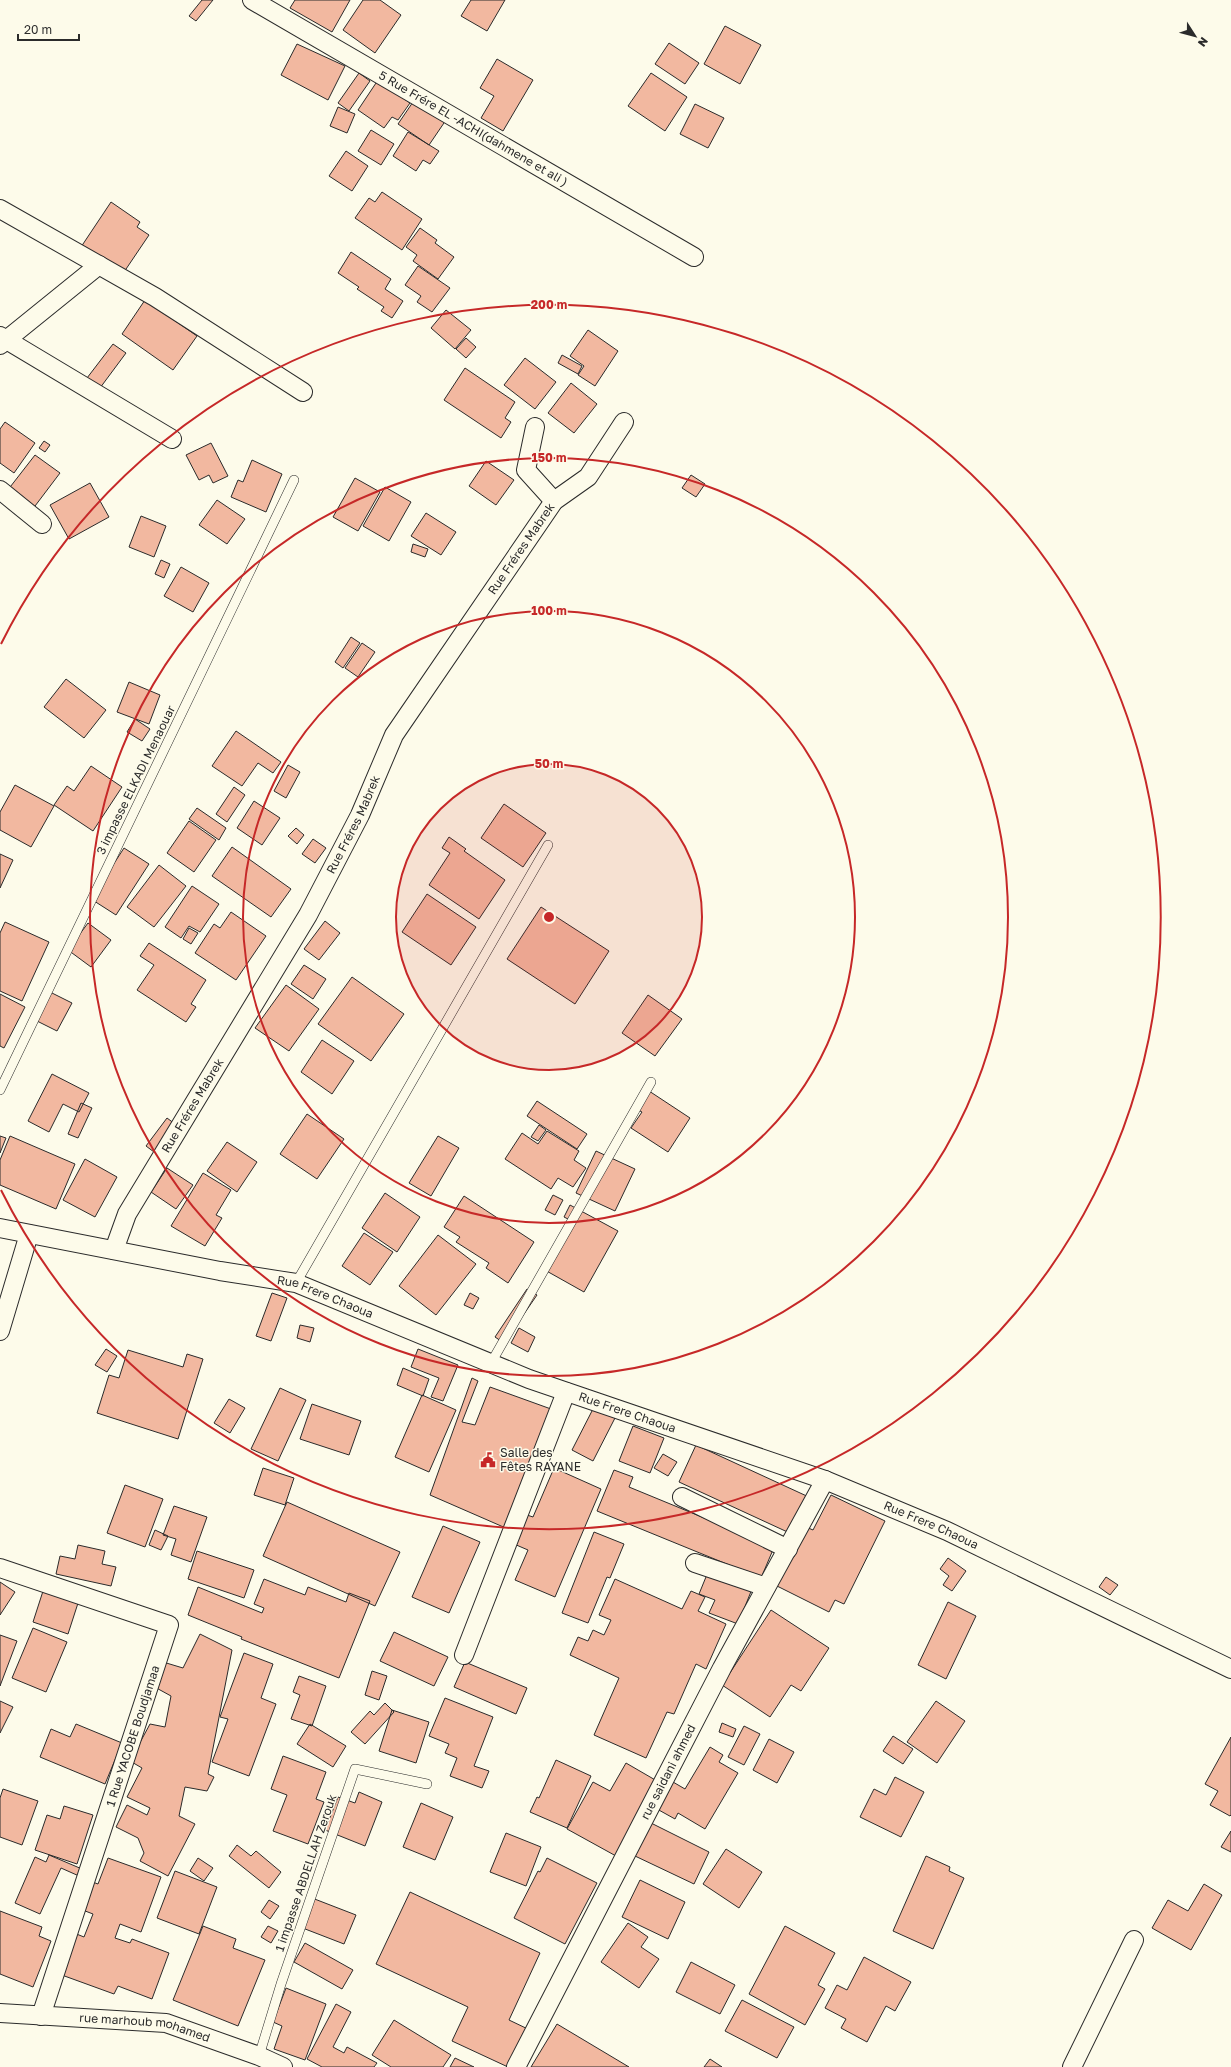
<svg xmlns="http://www.w3.org/2000/svg" width="1231" height="2067" font-family="'Golos Text',sans-serif">
  <rect width="100%" height="100%" fill="#fdfbea"/>
  <path fill="#f2b8a0" stroke="#2b2b2b" d="M 202,0 L 213,0 L 196,21 L 189,16 Z
    M 295,0 L 350,0 L 332,32 L 290,8 Z
    M 363,0 L 380,0 L 401,15 L 375,53 L 343,30 Z
    M 471,0 L 505,0 L 487,31 L 461,16 Z
    M 725,26 L 761,45 L 740,84 L 704,64 Z
    M 669,43 L 699,63 L 685,84 L 655,64 Z
    M 297,44 L 345,66 L 328,100 L 281,75 Z
    M 497,59 L 533,80 L 503,131 L 481,118 L 494,96 L 480,88 Z
    M 359,73 L 370,81 L 349,111 L 338,103 Z
    M 651,73 L 687,97 L 665,131 L 628,106 Z
    M 378,80 L 410,103 L 398,120 L 392,117 L 384,128 L 358,110 Z
    M 415,99 L 446,120 L 429,145 L 398,124 Z
    M 695,104 L 724,118 L 708,148 L 680,134 Z
    M 338,107 L 355,114 L 347,133 L 330,126 Z
    M 371,130 L 394,144 L 381,165 L 358,151 Z
    M 408,132 L 439,151 L 430,164 L 423,160 L 416,171 L 393,156 Z
    M 346,151 L 368,166 L 352,191 L 329,176 Z
    M 382,192 L 422,219 L 402,250 L 355,218 L 369,198 L 375,202 Z
    M 111,202 L 140,222 L 137,227 L 149,235 L 122,275 L 81,247 Z
    M 420,228 L 437,240 L 435,243 L 454,257 L 438,279 L 413,261 L 417,255 L 406,247 Z
    M 351,252 L 391,279 L 385,289 L 403,301 L 392,318 L 381,311 L 384,307 L 357,289 L 359,287 L 338,273 Z
    M 418,266 L 450,288 L 432,312 L 417,302 L 421,296 L 405,285 Z
    M 145,300 L 197,336 L 173,370 L 122,334 Z
    M 446,310 L 471,330 L 455,349 L 431,328 Z
    M 588,330 L 618,351 L 595,386 L 578,375 L 584,366 L 570,356 Z
    M 466,338 L 476,347 L 466,358 L 456,349 Z
    M 113,344 L 126,353 L 100,388 L 87,378 Z
    M 562,355 L 582,366 L 578,374 L 558,363 Z
    M 525,358 L 556,382 L 535,409 L 504,385 Z
    M 465,368 L 515,402 L 505,418 L 511,422 L 501,438 L 444,400 Z
    M 571,383 L 597,404 L 574,433 L 548,413 Z
    M 5,422 L 35,443 L 14,473 L 0,463 L 0,429 Z
    M 44,441 L 50,445 L 45,452 L 39,448 Z
    M 211,443 L 228,476 L 213,483 L 209,475 L 199,480 L 186,455 Z
    M 35,455 L 60,473 L 32,510 L 7,491 Z
    M 252,460 L 282,474 L 266,512 L 231,497 L 238,480 L 243,482 Z
    M 486,461 L 514,480 L 496,505 L 469,486 Z
    M 691,475 L 705,484 L 696,497 L 682,488 Z
    M 355,478 L 380,492 L 358,531 L 333,517 Z
    M 90,483 L 109,517 L 69,539 L 50,505 Z
    M 385,487 L 411,502 L 389,541 L 363,526 Z
    M 217,500 L 245,519 L 227,544 L 199,525 Z
    M 426,513 L 456,532 L 441,555 L 411,536 Z
    M 141,516 L 166,526 L 154,557 L 129,547 Z
    M 413,544 L 428,549 L 425,557 L 411,552 Z
    M 161,560 L 170,564 L 164,578 L 155,574 Z
    M 181,567 L 209,583 L 193,612 L 164,596 Z
    M 351,637 L 360,643 L 343,668 L 335,662 Z
    M 362,643 L 375,652 L 358,677 L 345,668 Z
    M 66,679 L 106,710 L 84,738 L 44,707 Z
    M 129,682 L 160,695 L 149,724 L 117,712 Z
    M 135,719 L 150,729 L 142,741 L 127,732 Z
    M 236,731 L 281,762 L 273,773 L 258,763 L 242,786 L 212,766 Z
    M 288,765 L 300,772 L 286,798 L 274,791 Z
    M 91,766 L 122,787 L 93,831 L 54,805 L 67,786 L 74,791 Z
    M 15,785 L 54,806 L 31,847 L 0,830 L 0,812 Z
    M 234,787 L 245,795 L 227,822 L 216,814 Z
    M 254,801 L 280,818 L 262,845 L 237,828 Z
    M 504,804 L 546,833 L 523,867 L 481,838 Z
    M 197,808 L 226,828 L 219,840 L 189,819 Z
    M 189,821 L 216,840 L 194,872 L 167,853 Z
    M 296,828 L 304,835 L 297,844 L 288,836 Z
    M 449,837 L 466,849 L 464,851 L 505,880 L 479,919 L 429,885 L 450,853 L 442,848 Z
    M 313,839 L 326,848 L 315,863 L 302,854 Z
    M 232,847 L 291,889 L 271,917 L 212,876 Z
    M 124,848 L 149,864 L 116,915 L 91,899 Z
    M 0,854 L 13,860 L 0,888 Z
    M 159,865 L 186,886 L 154,927 L 127,907 Z
    M 192,886 L 219,904 L 200,932 L 189,926 L 181,938 L 165,927 Z
    M 427,894 L 476,927 L 451,965 L 402,932 Z
    M 541,907 L 609,951 L 575,1004 L 507,959 Z
    M 231,912 L 266,936 L 236,980 L 195,953 L 214,924 L 220,928 Z
    M 325,921 L 340,933 L 319,960 L 304,949 Z
    M 5,922 L 49,942 L 22,1001 L 0,991 L 0,933 Z
    M 88,923 L 111,940 L 91,967 L 68,950 Z
    M 189,928 L 198,933 L 191,944 L 183,939 Z
    M 149,943 L 206,980 L 191,1004 L 196,1007 L 186,1022 L 137,990 L 154,965 L 140,956 Z
    M 304,965 L 326,979 L 313,999 L 291,984 Z
    M 352,977 L 404,1014 L 371,1061 L 318,1024 Z
    M 286,985 L 319,1009 L 289,1051 L 255,1028 Z
    M 48,991 L 72,1003 L 57,1031 L 33,1019 Z
    M 0,994 L 25,1007 L 4,1048 L 0,1046 Z
    M 648,995 L 682,1019 L 655,1056 L 622,1033 Z
    M 322,1040 L 354,1061 L 332,1094 L 301,1072 Z
    M 52,1074 L 89,1093 L 79,1112 L 63,1104 L 49,1132 L 28,1121 Z
    M 646,1089 L 690,1118 L 668,1152 L 631,1128 L 642,1112 L 634,1108 Z
    M 537,1101 L 587,1134 L 577,1149 L 527,1116 Z
    M 81,1103 L 92,1108 L 78,1138 L 68,1134 Z
    M 307,1114 L 344,1139 L 317,1179 L 280,1154 Z
    M 167,1118 L 175,1124 L 154,1152 L 146,1146 Z
    M 539,1125 L 546,1130 L 538,1141 L 531,1137 Z
    M 547,1131 L 579,1151 L 574,1160 L 586,1168 L 573,1187 L 558,1178 L 551,1189 L 505,1159 L 522,1133 L 538,1144 Z
    M 0,1136 L 6,1138 L 0,1153 Z
    M 10,1136 L 75,1164 L 56,1209 L 0,1185 L 0,1160 Z
    M 438,1136 L 459,1148 L 431,1196 L 409,1183 Z
    M 227,1142 L 257,1162 L 237,1192 L 207,1171 Z
    M 596,1151 L 635,1169 L 615,1211 L 576,1193 Z
    M 85,1159 L 117,1177 L 95,1217 L 63,1200 Z
    M 167,1168 L 193,1185 L 176,1209 L 151,1192 Z
    M 203,1173 L 231,1190 L 216,1215 L 222,1218 L 205,1246 L 171,1226 Z
    M 385,1193 L 420,1217 L 397,1252 L 362,1228 Z
    M 553,1195 L 563,1200 L 555,1215 L 545,1210 Z
    M 464,1196 L 534,1242 L 508,1283 L 486,1268 L 489,1263 L 456,1242 L 460,1237 L 444,1227 Z
    M 570,1205 L 618,1231 L 584,1292 L 543,1269 L 570,1220 L 564,1217 Z
    M 364,1233 L 393,1252 L 370,1285 L 342,1266 Z
    M 438,1235 L 476,1264 L 436,1315 L 399,1286 Z
    M 527,1289 L 537,1295 L 504,1343 L 495,1337 Z
    M 272,1293 L 287,1298 L 271,1341 L 256,1336 Z
    M 470,1293 L 479,1298 L 473,1309 L 464,1305 Z
    M 300,1325 L 314,1328 L 310,1342 L 297,1338 Z
    M 519,1328 L 535,1337 L 528,1352 L 511,1343 Z
    M 106,1349 L 117,1356 L 107,1372 L 95,1365 Z
    M 418,1349 L 458,1365 L 443,1401 L 431,1397 L 439,1378 L 411,1367 Z
    M 128,1350 L 183,1367 L 187,1354 L 203,1359 L 178,1439 L 97,1413 L 109,1375 L 119,1378 Z
    M 403,1368 L 429,1379 L 423,1396 L 397,1385 Z
    M 472,1378 L 478,1381 L 462,1422 L 475,1425 L 490,1387 L 551,1409 L 508,1529 L 430,1495 Z
    M 280,1388 L 306,1400 L 278,1461 L 251,1449 Z
    M 422,1395 L 456,1410 L 429,1472 L 395,1457 Z
    M 229,1399 L 245,1408 L 230,1433 L 214,1423 Z
    M 312,1404 L 361,1421 L 349,1455 L 300,1439 Z
    M 594,1407 L 615,1418 L 593,1461 L 572,1450 Z
    M 633,1426 L 664,1438 L 650,1473 L 619,1461 Z
    M 696,1445 L 811,1498 L 794,1535 L 679,1482 Z
    M 663,1454 L 677,1462 L 668,1476 L 654,1468 Z
    M 263,1468 L 294,1478 L 285,1505 L 254,1495 Z
    M 554,1468 L 601,1489 L 555,1597 L 515,1580 L 528,1550 L 514,1544 L 527,1515 L 533,1517 Z
    M 614,1470 L 633,1477 L 629,1487 L 731,1529 L 775,1545 L 761,1578 L 597,1511 Z
    M 125,1485 L 163,1499 L 145,1547 L 107,1533 Z
    M 831,1495 L 885,1521 L 844,1604 L 835,1600 L 829,1612 L 777,1586 L 806,1527 L 813,1530 Z
    M 287,1502 L 400,1552 L 375,1606 L 263,1556 Z
    M 174,1506 L 207,1517 L 191,1562 L 171,1555 L 176,1539 L 163,1535 Z
    M 443,1526 L 480,1542 L 449,1613 L 412,1597 Z
    M 155,1530 L 168,1536 L 161,1550 L 149,1545 Z
    M 594,1532 L 624,1544 L 610,1578 L 607,1577 L 588,1623 L 562,1613 Z
    M 78,1545 L 105,1551 L 102,1564 L 116,1567 L 111,1586 L 56,1574 L 60,1556 L 75,1559 Z
    M 197,1551 L 254,1570 L 244,1598 L 188,1579 Z
    M 948,1558 L 966,1571 L 952,1591 L 943,1585 L 949,1576 L 940,1569 Z
    M 708,1572 L 752,1589 L 738,1624 L 709,1613 L 715,1600 L 699,1594 Z
    M 1106,1577 L 1118,1585 L 1110,1595 L 1099,1587 Z
    M 264,1579 L 305,1595 L 308,1587 L 346,1602 L 349,1593 L 370,1601 L 339,1678 L 241,1639 L 242,1637 L 188,1615 L 198,1587 L 262,1613 L 264,1608 L 254,1604 Z
    M 615,1579 L 682,1609 L 691,1591 L 705,1597 L 698,1611 L 726,1624 L 706,1669 L 696,1664 L 674,1714 L 667,1712 L 646,1758 L 594,1735 L 619,1678 L 570,1655 L 578,1637 L 588,1641 L 593,1630 L 604,1635 L 611,1620 L 599,1615 Z
    M 0,1582 L 15,1592 L 0,1615 Z
    M 44,1588 L 79,1600 L 68,1634 L 33,1622 Z
    M 948,1602 L 976,1616 L 946,1679 L 918,1665 Z
    M 771,1610 L 829,1648 L 801,1691 L 791,1685 L 770,1717 L 722,1685 Z
    M 33,1628 L 67,1642 L 46,1692 L 12,1678 Z
    M 394,1632 L 448,1657 L 434,1686 L 380,1661 Z
    M 200,1634 L 232,1650 L 208,1774 L 214,1777 L 207,1791 L 185,1787 L 179,1816 L 195,1824 L 168,1876 L 140,1861 L 144,1853 L 138,1838 L 116,1827 L 127,1805 L 147,1815 L 150,1808 L 127,1797 L 142,1768 L 130,1761 L 150,1724 L 165,1727 L 171,1696 L 151,1685 L 163,1662 L 183,1668 Z
    M 0,1635 L 17,1641 L 0,1686 Z
    M 244,1653 L 273,1664 L 261,1698 L 276,1704 L 249,1776 L 212,1762 L 228,1719 L 220,1717 Z
    M 465,1662 L 527,1688 L 516,1714 L 454,1687 Z
    M 372,1671 L 387,1676 L 379,1700 L 365,1695 Z
    M 299,1676 L 326,1686 L 312,1726 L 291,1719 L 300,1695 L 293,1692 Z
    M 445,1698 L 493,1717 L 474,1766 L 489,1771 L 482,1788 L 450,1776 L 457,1758 L 445,1753 L 449,1744 L 429,1736 Z
    M 0,1701 L 13,1707 L 0,1733 Z
    M 936,1701 L 965,1721 L 937,1763 L 907,1742 Z
    M 385,1703 L 394,1712 L 365,1744 L 351,1732 L 370,1711 L 374,1715 Z
    M 392,1710 L 429,1722 L 416,1763 L 379,1751 Z
    M 722,1723 L 736,1729 L 733,1737 L 719,1732 Z
    M 76,1724 L 122,1743 L 105,1784 L 40,1757 L 51,1729 L 70,1737 Z
    M 310,1724 L 346,1746 L 333,1767 L 297,1744 Z
    M 744,1726 L 760,1734 L 744,1765 L 728,1757 Z
    M 893,1736 L 913,1749 L 903,1764 L 883,1751 Z
    M 1231,1737 L 1231,1815 L 1230,1816 L 1210,1805 L 1218,1791 L 1205,1784 Z
    M 769,1739 L 794,1752 L 777,1783 L 753,1770 Z
    M 710,1747 L 723,1755 L 719,1762 L 738,1773 L 705,1829 L 678,1813 L 675,1819 L 657,1809 L 673,1782 L 685,1789 Z
    M 283,1756 L 326,1772 L 316,1799 L 324,1802 L 308,1844 L 273,1831 L 287,1795 L 271,1789 Z
    M 556,1760 L 591,1776 L 567,1828 L 530,1812 L 537,1797 L 539,1798 Z
    M 626,1763 L 657,1781 L 616,1856 L 567,1829 L 593,1782 L 610,1791 Z
    M 895,1777 L 924,1792 L 901,1837 L 860,1817 L 874,1789 L 886,1795 Z
    M 3,1789 L 38,1801 L 22,1845 L 0,1837 L 0,1798 Z
    M 359,1792 L 382,1802 L 365,1846 L 325,1830 L 338,1797 L 355,1803 Z
    M 421,1803 L 453,1817 L 435,1860 L 403,1847 Z
    M 64,1806 L 93,1815 L 77,1864 L 35,1850 L 47,1815 L 60,1819 Z
    M 651,1823 L 709,1852 L 694,1884 L 635,1856 Z
    M 1231,1831 L 1231,1852 L 1221,1847 Z
    M 506,1833 L 541,1847 L 526,1886 L 490,1872 Z
    M 237,1845 L 251,1856 L 256,1851 L 281,1872 L 269,1888 L 229,1856 Z
    M 726,1849 L 762,1872 L 739,1908 L 703,1884 Z
    M 49,1855 L 82,1869 L 79,1876 L 61,1868 L 40,1914 L 15,1903 L 35,1857 L 46,1862 Z
    M 926,1856 L 950,1867 L 949,1871 L 964,1878 L 933,1949 L 893,1931 Z
    M 108,1858 L 161,1877 L 141,1932 L 120,1924 L 115,1938 L 130,1943 L 132,1939 L 169,1953 L 152,1999 L 118,1986 L 114,1994 L 59,1974 L 74,1933 L 84,1937 L 93,1914 L 80,1909 L 90,1881 L 98,1884 Z
    M 198,1858 L 213,1868 L 204,1881 L 190,1871 Z
    M 547,1858 L 597,1883 L 565,1944 L 514,1918 L 538,1871 L 540,1872 Z
    M 175,1871 L 217,1887 L 199,1934 L 157,1918 Z
    M 640,1880 L 685,1902 L 668,1939 L 622,1917 Z
    M 1204,1884 L 1222,1895 L 1191,1950 L 1152,1928 L 1168,1900 L 1188,1911 Z
    M 410,1892 L 540,1953 L 509,2020 L 532,2031 L 508,2067 L 452,2041 L 468,2007 L 376,1964 Z
    M 312,1898 L 356,1915 L 344,1944 L 300,1927 Z
    M 269,1900 L 279,1906 L 270,1919 L 261,1912 Z
    M 0,1911 L 42,1927 L 39,1936 L 51,1941 L 33,1987 L 0,1974 Z
    M 628,1923 L 648,1937 L 641,1947 L 659,1959 L 639,1988 L 601,1962 Z
    M 203,1926 L 236,1939 L 233,1948 L 265,1960 L 238,2026 L 173,2000 Z
    M 268,1926 L 278,1931 L 271,1943 L 261,1937 Z
    M 785,1926 L 835,1953 L 818,1985 L 825,1989 L 805,2025 L 749,1994 Z
    M 305,1943 L 353,1970 L 342,1989 L 294,1962 Z
    M 864,1957 L 911,1982 L 895,2011 L 886,2006 L 867,2042 L 841,2028 L 846,2019 L 825,2008 L 837,1985 L 847,1990 Z
    M 691,1962 L 735,1985 L 720,2014 L 676,1992 Z
    M 286,1988 L 326,2004 L 305,2060 L 274,2049 L 282,2026 L 273,2022 Z
    M 742,2000 L 794,2027 L 777,2058 L 725,2031 Z
    M 336,2004 L 351,2012 L 333,2047 L 344,2053 L 347,2047 L 377,2063 L 374,2067 L 322,2067 L 307,2059 Z
    M 394,2020 L 451,2055 L 443,2067 L 391,2067 L 372,2055 Z
    M 557,2024 L 629,2067 L 531,2067 Z
    M 455,2058 L 474,2067 L 450,2067 Z
    M 710,2059 L 722,2067 L 704,2067 Z"/>
  <g fill="none" stroke-linecap="round" stroke-linejoin="round">
    <g stroke="#2b2b2b" stroke-width="10">
      <path id="service" d="M 0,1090 L 294,480
        M 296,1283 L 548,845
        M 491,1363 L 651,1082
        M 259,2056 L 281,1984 L 355,1769 L 427,1784"/>
    </g>
    <g stroke="#2b2b2b" stroke-width="20">
      <g id="minor">
        <path id="s1" d="M 252,0 L 694,257"/>
        <path d="M 0,209 L 155,297 L 303,392"/>
        <path d="M 0,336 L 172,439"/>
        <path d="M 0,345 L 99,265"/>
        <path d="M 535,427 L 526,470 L 554,501"/>
        <path d="M 0,490 L 42,524"/>
        <path id="s2" d="M 0,1228 L 220,1271 L 296,1283 L 529,1379 L 825,1480 L 947,1531 L 1231,1669"/>
        <path id="s3" d="M 114,1250 L 127,1214 L 308,915 L 360,815 L 394,735 L 554,501 L 588,477 L 624,422"/>
        <path d="M 0,1331 L 29,1234"/>
        <path d="M 682,1497 L 788,1549"/>
        <path d="M 695,1563 L 766,1587"/>
        <path d="M 0,1568 L 169,1625 L 41,2016"/>
        <path d="M 464,1655 L 566,1392"/>
        <path id="s4" d="M 0,2013 L 166,2023 L 259,2056 L 283,2067"/>
        <path id="s5" d="M 516,2067 L 722,1668 L 825,1480"/>
        <path d="M 1072,2067 L 1134,1940"/>
      </g>
    </g>
    <use href="#service" stroke="#fdfbea" stroke-width="9"/>
    <use href="#minor" stroke="#fdfbea" stroke-width="18"/>
  </g>
  <circle cx="549" cy="917" r="153" fill="#c62828" fill-opacity=".12"/>
  <g fill="none" stroke="#c62828" stroke-width="2">
    <circle cx="549" cy="917" r="153"/>
    <circle cx="549" cy="917" r="306"/>
    <circle cx="549" cy="917" r="459"/>
    <path d="M1 644A612 612 0 1 1 1 1190"/>
  </g>
  <defs>
    <g id="civic-bare" transform="scale(1.2)"><path d="M-.6-6.5H3V-4.5H.6V-3L4-1V1h2V6H-6V1h2V-1L-.6-3ZM-1.2 2.5V6h2.4V2.5Z" fill="#c62828" stroke="#fdfbea" stroke-width="2.5" paint-order="stroke"/></g>
  </defs>
  <g fill-rule="evenodd">
    <use href="#civic-bare" x="488" y="1460"/>
  </g>
  <g text-anchor="middle" stroke-width="3" stroke-linejoin="round" paint-order="stroke">
    <g font-size="12" fill="#2b2b2b" stroke="#fdfbea">
      <text dy="4" stroke="none"><textPath href="#s1" startOffset="256">5 Rue Frére EL -ACHI(dahmene et ali )</textPath></text>
      <text dy="4" stroke="none"><textPath href="#s3" startOffset="813">Rue Fréres Mabrek</textPath></text>
      <text transform="translate(136 780) rotate(-64)" y="4">3 impasse ELKADI Menaouar</text>
      <text dy="4" stroke="none"><textPath href="#s3" startOffset="489">Rue Fréres Mabrek</textPath></text>
      <text dy="4" stroke="none"><textPath href="#s3" startOffset="165">Rue Fréres Mabrek</textPath></text>
      <text dy="4" stroke="none"><textPath href="#s2" startOffset="333">Rue Frere Chaoua</textPath></text>
      <text dy="4" stroke="none"><textPath href="#s2" startOffset="657">Rue Frere Chaoua</textPath></text>
      <text dy="4" stroke="none"><textPath href="#s2" startOffset="981">Rue Frere Chaoua</textPath></text>
      <text transform="translate(133 1736) rotate(-72)" y="4">1 Rue YACOBE Boudjamaa</text>
      <text dy="4" stroke="none"><textPath href="#s5" startOffset="332">rue saidani ahmed</textPath></text>
      <text transform="translate(306 1873) rotate(-71)" y="4">1 impasse ABDELLAH Zerouk</text>
      <text dy="4" stroke="none"><textPath href="#s4" startOffset="146">rue marhoub mohamed</textPath></text>
    </g>
    <g font-size="12" fill="#2b2b2b" stroke="#fdfbea" text-anchor="start">
      <text x="500" y="1457">Salle des<tspan x="500" dy="14">Fêtes RAYANE</tspan></text>
    </g>
  </g>
  <circle cx="549" cy="917" r="6" fill="#c62828" stroke="#fdfbea" stroke-width="2"/>
  <g font-size="12" text-anchor="middle" font-weight="bold" fill="#c62828" stroke="#fdfbea" stroke-width="3" stroke-linejoin="round" paint-order="stroke">
    <text x="549" y="309">200 m</text>
    <text x="549" y="462">150 m</text>
    <text x="549" y="615">100 m</text>
    <text x="549" y="768">50 m</text>
  </g>
  <g transform="translate(1195 36) rotate(126)" stroke="#fdfbea" stroke-width="3" paint-order="stroke">
  <path d="M0-3L7 15L0 10L-7 15Z" fill="#2b2b2b"/>
  <text y="-6" font-size="11" font-weight="bold" text-anchor="middle" fill="#2b2b2b">N</text>
  </g>
  <path d="M18 34v6h61v-6" fill="none" stroke="#2b2b2b" stroke-width="2"/>
  <text x="24" y="34" font-size="12" fill="#2b2b2b" stroke="#fdfbea" stroke-width="3" paint-order="stroke">20 m</text>
</svg>
